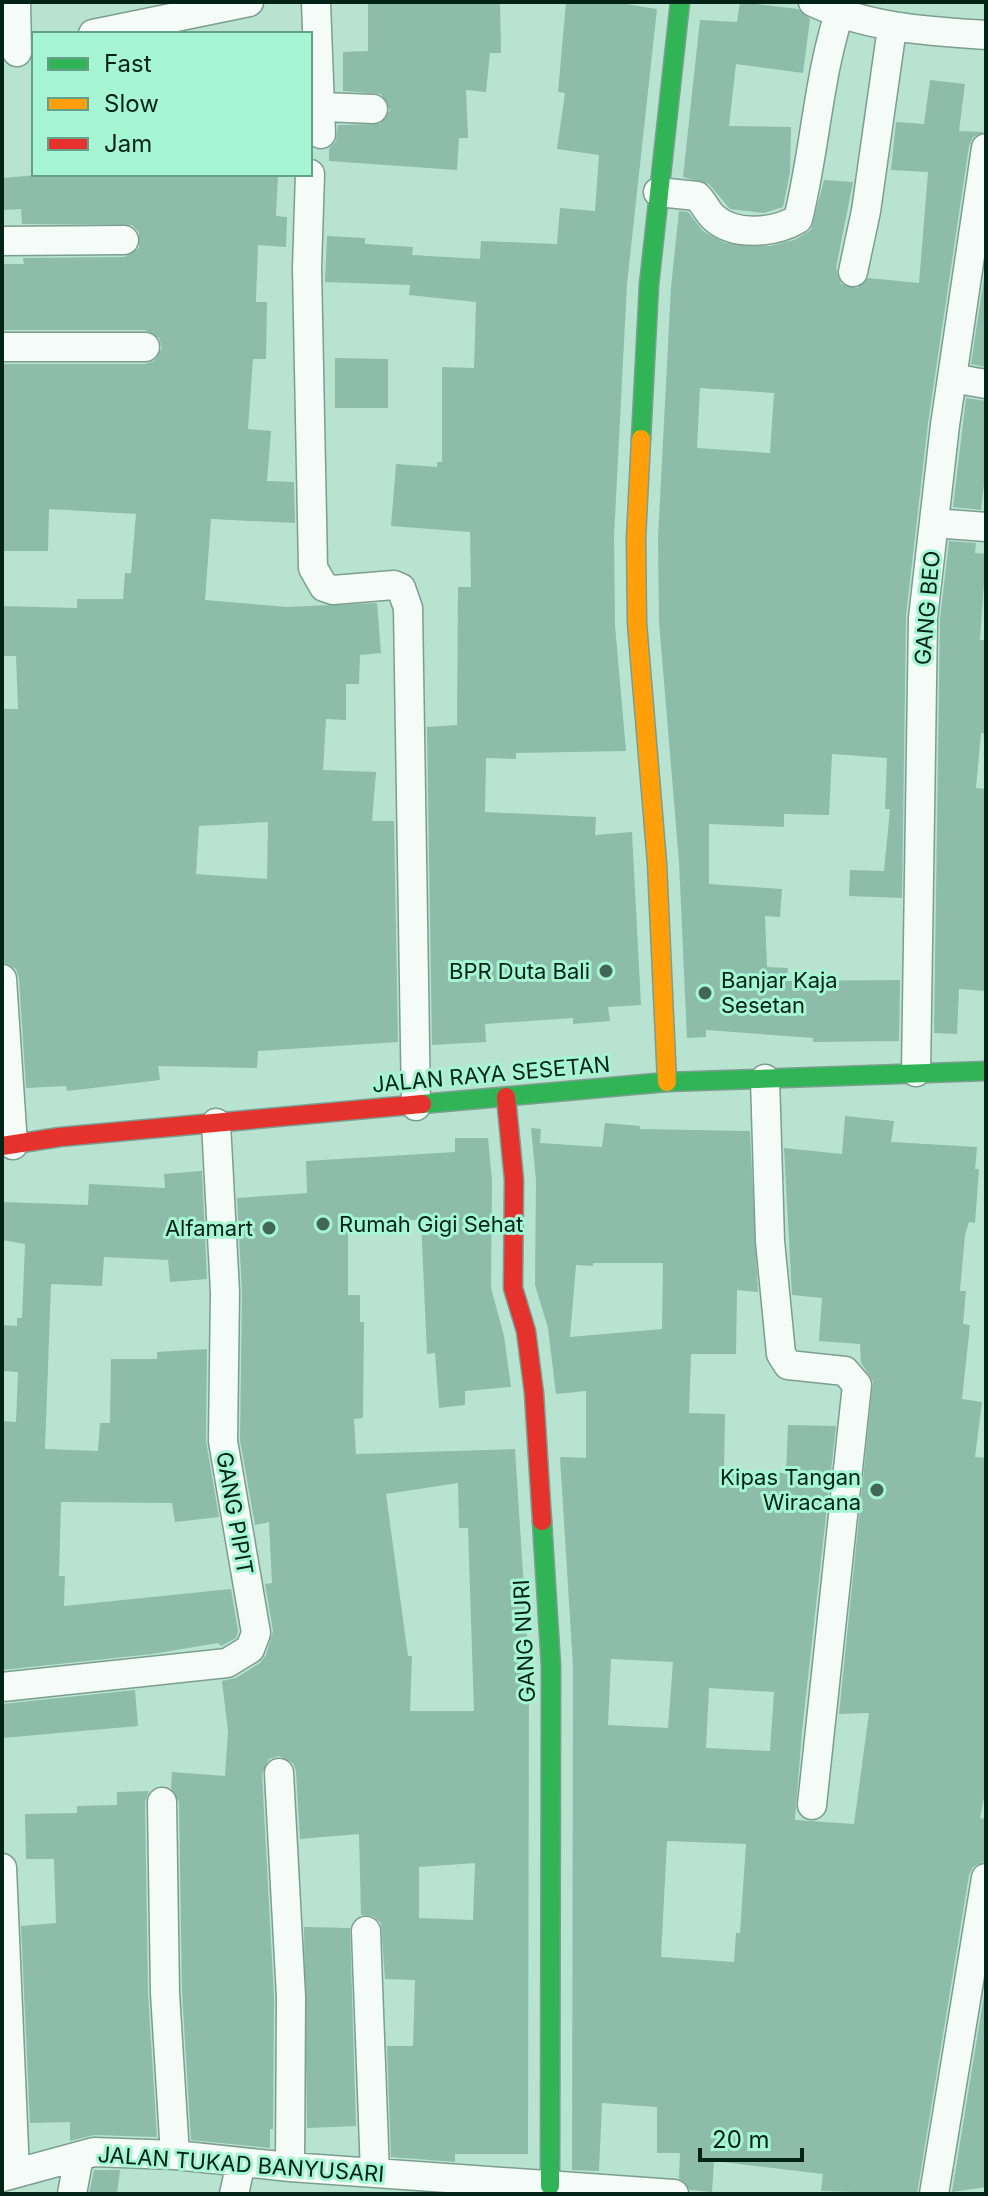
<svg xmlns="http://www.w3.org/2000/svg" width="988" height="2196" font-family="Inter,sans-serif">
  <rect width="100%" height="100%" fill="#b8e3d0"/>
  <path fill="#8dbcab" fill-rule="evenodd" d="M 368,2 L 500,2 L 501,53 L 490,53 L 486,92 L 466,90 L 468,138 L 459,138 L 457,170 L 329,161 L 329,149 L 336,141 L 338,125 L 380,124 L 390,110 L 381,94 L 343,91 L 343,52 L 368,51 Z
    M 566,2 L 614,2 L 657,9 L 627,284 L 614,537 L 615,625 L 626,751 L 516,753 L 516,759 L 486,758 L 485,812 L 596,817 L 595,835 L 632,832 L 641,1005 L 608,1007 L 610,1021 L 573,1024 L 573,1018 L 485,1024 L 486,1042 L 432,1045 L 427,727 L 457,725 L 458,587 L 471,587 L 470,532 L 391,526 L 396,464 L 437,467 L 437,462 L 442,462 L 442,367 L 474,368 L 476,302 L 409,295 L 410,285 L 325,282 L 327,236 L 365,238 L 365,244 L 413,247 L 412,255 L 480,259 L 481,241 L 557,244 L 560,208 L 595,211 L 599,155 L 557,149 L 565,93 L 558,92 Z
    M 740,2 L 798,9 L 810,19 L 803,73 L 736,64 L 729,126 L 791,127 L 790,172 L 783,207 L 764,213 L 730,209 L 709,184 L 683,177 L 700,20 L 737,22 Z
    M 930,80 L 965,84 L 959,131 L 984,132 L 973,137 L 969,146 L 928,423 L 906,616 L 902,898 L 849,896 L 850,870 L 884,871 L 890,809 L 885,809 L 887,758 L 832,754 L 829,815 L 784,814 L 784,827 L 709,824 L 709,884 L 782,889 L 780,917 L 765,916 L 767,967 L 788,968 L 787,981 L 900,980 L 899,1041 L 813,1042 L 813,1038 L 706,1030 L 706,1037 L 687,1038 L 679,862 L 659,622 L 658,538 L 671,287 L 679,211 L 688,212 L 703,231 L 725,243 L 770,246 L 794,240 L 811,230 L 824,180 L 853,182 L 836,268 L 841,284 L 857,288 L 868,278 L 919,283 L 928,172 L 891,170 L 896,122 L 924,124 ZM 700,388 L 774,393 L 770,453 L 697,448 Z
    M 47,174 L 278,174 L 276,216 L 287,217 L 286,247 L 258,245 L 256,302 L 267,302 L 266,359 L 253,359 L 248,429 L 271,431 L 267,481 L 294,482 L 295,523 L 211,519 L 205,600 L 287,607 L 377,603 L 381,653 L 360,655 L 359,684 L 346,684 L 346,720 L 326,719 L 323,770 L 376,772 L 372,821 L 394,821 L 398,1042 L 258,1051 L 257,1068 L 158,1066 L 160,1080 L 67,1091 L 66,1086 L 26,1088 L 19,978 L 16,969 L 2,962 L 2,709 L 18,709 L 16,656 L 2,656 L 2,606 L 77,608 L 77,599 L 123,599 L 125,573 L 131,573 L 136,514 L 49,509 L 48,551 L 2,551 L 2,364 L 145,364 L 154,361 L 162,348 L 159,338 L 145,330 L 2,330 L 2,264 L 24,264 L 23,258 L 124,257 L 139,248 L 139,232 L 132,225 L 22,224 L 21,209 L 2,210 L 2,178 ZM 268,822 L 267,879 L 196,874 L 199,826 Z
    M 986,264 L 986,367 L 971,364 Z
    M 335,358 L 388,359 L 388,408 L 335,408 Z
    M 966,398 L 986,401 L 986,467 L 981,510 L 953,507 Z
    M 949,541 L 976,543 L 975,553 L 986,554 L 980,640 L 986,640 L 986,734 L 981,733 L 976,788 L 986,789 L 986,991 L 959,989 L 957,1034 L 934,1033 L 940,619 Z
    M 845,1116 L 894,1121 L 891,1142 L 977,1147 L 975,1169 L 979,1169 L 975,1223 L 969,1222 L 965,1235 L 960,1291 L 966,1291 L 963,1324 L 970,1325 L 962,1399 L 982,1402 L 975,1457 L 986,1458 L 986,1787 L 980,1818 L 986,1819 L 986,1861 L 973,1867 L 969,1875 L 917,2194 L 821,2191 L 823,2174 L 714,2161 L 712,2192 L 690,2190 L 679,2178 L 680,2153 L 657,2153 L 657,2107 L 602,2103 L 599,2171 L 572,2170 L 573,1666 L 560,1457 L 586,1458 L 586,1391 L 556,1394 L 548,1328 L 535,1285 L 536,1180 L 531,1128 L 541,1129 L 540,1143 L 602,1147 L 605,1123 L 640,1126 L 640,1129 L 750,1131 L 758,1292 L 737,1290 L 736,1354 L 691,1354 L 689,1413 L 725,1414 L 724,1472 L 786,1473 L 788,1425 L 836,1426 L 802,1731 L 795,1820 L 854,1824 L 869,1713 L 839,1714 L 873,1381 L 861,1363 L 860,1344 L 819,1341 L 822,1298 L 792,1295 L 784,1148 L 842,1154 ZM 593,1263 L 663,1263 L 662,1329 L 570,1337 L 576,1265 L 593,1266 ZM 611,1659 L 673,1662 L 668,1728 L 608,1725 ZM 709,1688 L 774,1692 L 770,1751 L 706,1748 ZM 667,1841 L 746,1844 L 740,1933 L 736,1933 L 734,1962 L 661,1957 Z
    M 455,1138 L 488,1138 L 492,1181 L 491,1288 L 504,1336 L 511,1387 L 465,1391 L 465,1405 L 439,1408 L 435,1353 L 427,1354 L 421,1220 L 348,1220 L 348,1295 L 360,1295 L 360,1322 L 364,1322 L 363,1418 L 354,1419 L 356,1454 L 515,1449 L 529,1667 L 528,2154 L 455,2154 L 455,2162 L 391,2157 L 387,2046 L 413,2046 L 415,1980 L 385,1979 L 381,1923 L 373,1916 L 361,1915 L 359,1834 L 300,1839 L 296,1771 L 293,1763 L 279,1756 L 269,1759 L 262,1774 L 274,1997 L 273,2129 L 270,2129 L 270,2148 L 191,2140 L 182,1992 L 179,1802 L 171,1788 L 172,1772 L 225,1776 L 228,1731 L 222,1681 L 236,1678 L 260,1663 L 266,1655 L 273,1631 L 265,1584 L 272,1583 L 269,1522 L 255,1525 L 240,1440 L 242,1292 L 237,1198 L 307,1193 L 306,1161 L 455,1152 ZM 458,1483 L 459,1528 L 468,1528 L 474,1711 L 410,1711 L 412,1656 L 408,1656 L 386,1494 ZM 475,1863 L 473,1920 L 419,1918 L 419,1867 Z
    M 202,1171 L 207,1279 L 170,1282 L 168,1260 L 104,1257 L 102,1286 L 51,1284 L 45,1449 L 98,1451 L 100,1423 L 110,1423 L 111,1359 L 157,1359 L 157,1352 L 207,1349 L 206,1441 L 219,1517 L 175,1522 L 172,1503 L 61,1502 L 59,1576 L 65,1576 L 64,1606 L 231,1589 L 238,1631 L 236,1638 L 221,1646 L 218,1643 L 152,1654 L 2,1670 L 2,1421 L 16,1422 L 18,1372 L 2,1371 L 2,1325 L 17,1326 L 17,1318 L 22,1318 L 25,1244 L 2,1240 L 2,1202 L 88,1205 L 89,1184 L 165,1188 L 164,1174 Z
    M 135,1690 L 138,1726 L 2,1738 L 2,1704 Z
    M 149,1791 L 145,1802 L 148,1993 L 157,2137 L 94,2135 L 70,2141 L 70,2122 L 30,2123 L 21,1926 L 56,1923 L 54,1859 L 26,1859 L 25,1814 L 77,1813 L 77,1806 L 117,1805 L 117,1792 Z
    M 304,1927 L 350,1928 L 356,2126 L 307,2128 Z
    M 986,1983 L 986,2187 L 952,2192 Z
    M 94,2170 L 120,2170 L 117,2194 L 89,2194 Z"/>
  <g fill="none" stroke-linecap="round" stroke-linejoin="round">
    <g stroke="#7b9e90" stroke-width="31">
      <path id="street" d="M 16,2 L 17,52
        M 316,2 L 321,134
        M 813,2 C 868,28 926,31 986,35
        M 93,34 L 249,2
        M 323,107 L 373,109
        M 310,174 L 307,268 L 313,568 L 324,587 L 333,590 L 394,585 L 401,588 L 408,608 L 416,1106
        M 658,192 L 697,196 C 703,202 707,211 713,217 C 734,237 775,233 798,219 C 816,147 818,72 843,2
        M 2,241 L 124,240
        M 853,272 L 866,211 L 892,28
        M 2,347 L 145,347
        M 952,378 L 986,384
        M 934,523 L 986,527
        M 2,979 L 13,1145
        M 916,1072 L 923,618 L 945,425 L 986,148
        M 765,1079 L 770,1241 L 781,1354 L 788,1365 L 845,1371 L 857,1385 L 812,1805
        M 2,1687 L 227,1663 L 250,1649 L 256,1633 L 223,1441 L 225,1292 L 216,1123
        M 279,1773 L 291,1997 L 290,2167
        M 162,1802 L 165,1993 L 175,2155
        M 2,1868 L 15,2172
        M 366,1931 L 375,2173
        M 2,2177 L 94,2152 L 175,2155 L 290,2167 L 674,2194
        M 72,2194 L 79,2156
        M 234,2194 L 241,2163
        M 934,2194 L 986,1878"/>
    </g>
    <g stroke="#7b9e90" stroke-width="21">
      <path id="fast" d="M 641,439 L 649,285 L 680,2
        M 422,1104 L 667,1082 L 986,1071
        M 542,1521 L 551,1666 L 550,2186"/>
    </g>
    <g stroke="#7b9e90" stroke-width="21">
      <path id="slow" d="M 641,439 L 636,538 L 637,623 L 657,863 L 667,1082"/>
    </g>
    <g stroke="#7b9e90" stroke-width="21">
      <path id="jam" d="M 506,1097 L 514,1180 L 513,1288 L 526,1331 L 534,1393 L 542,1521
        M 2,1146 L 60,1137 L 422,1104"/>
    </g>
    <use href="#street" stroke="#f4fbf8" stroke-width="28"/>
    <use href="#fast" stroke="#30b455" stroke-width="18"/>
    <use href="#slow" stroke="#ff9f0a" stroke-width="18"/>
    <use href="#jam" stroke="#e5322d" stroke-width="18"/>
  </g>
  <g fill="#426658" stroke="#a6f5d3" stroke-width="3">
    <circle cx="606" cy="971" r="8"/>
    <circle cx="705" cy="993" r="8"/>
    <circle cx="323" cy="1224" r="8"/>
    <circle cx="269" cy="1228" r="8"/>
    <circle cx="877" cy="1490" r="8"/>
  </g>
  <g text-anchor="middle" stroke-width="6" stroke-linejoin="round" paint-order="stroke">
    <g font-size="22" fill="#022318" stroke="#a6f5d3">
      <text transform="translate(927 608) rotate(-85)" y="8">GANG BEO</text>
      <text transform="translate(491 1074) rotate(-5)" y="8">JALAN RAYA SESETAN</text>
      <text transform="translate(235 1513) rotate(80)" y="8">GANG PIPIT</text>
      <text transform="translate(524 1641) rotate(-93)" y="8">GANG NURI</text>
      <text transform="translate(241 2164) rotate(4)" y="8">JALAN TUKAD BANYUSARI</text>
    </g>
    <g font-size="22" fill="#022318" stroke="#a6f5d3" text-anchor="end">
      <text x="590" y="979">BPR Duta Bali</text>
      <text x="721" y="988" text-anchor="start">Banjar Kaja<tspan x="721" dy="25">Sesetan</tspan></text>
      <text x="339" y="1232" text-anchor="start">Rumah Gigi Sehat</text>
      <text x="253" y="1236">Alfamart</text>
      <text x="861" y="1485">Kipas Tangan<tspan x="861" dy="25">Wiracana</tspan></text>
    </g>
  </g>
  <rect width="988" height="2196" fill="none" stroke="#022318" stroke-width="8"/>
  <rect x="32" y="32" width="280" height="144" fill="#a6f5d3" stroke="#64a188" stroke-width="2"/>
  <rect x="48" y="58" width="40" height="12" fill="#30b455" stroke="#64a188" stroke-width="2"/>
  <text x="104" y="72" font-size="24" fill="#022318">Fast</text>
  <rect x="48" y="98" width="40" height="12" fill="#ff9f0a" stroke="#64a188" stroke-width="2"/>
  <text x="104" y="112" font-size="24" fill="#022318">Slow</text>
  <rect x="48" y="138" width="40" height="12" fill="#e5322d" stroke="#64a188" stroke-width="2"/>
  <text x="104" y="152" font-size="24" fill="#022318">Jam</text>
  <path d="M700 2148v12h102v-12" fill="none" stroke="#022318" stroke-width="4"/>
  <text x="712" y="2148" font-size="24" fill="#022318" stroke="#a6f5d3" stroke-width="6" paint-order="stroke">20 m</text>
</svg>
